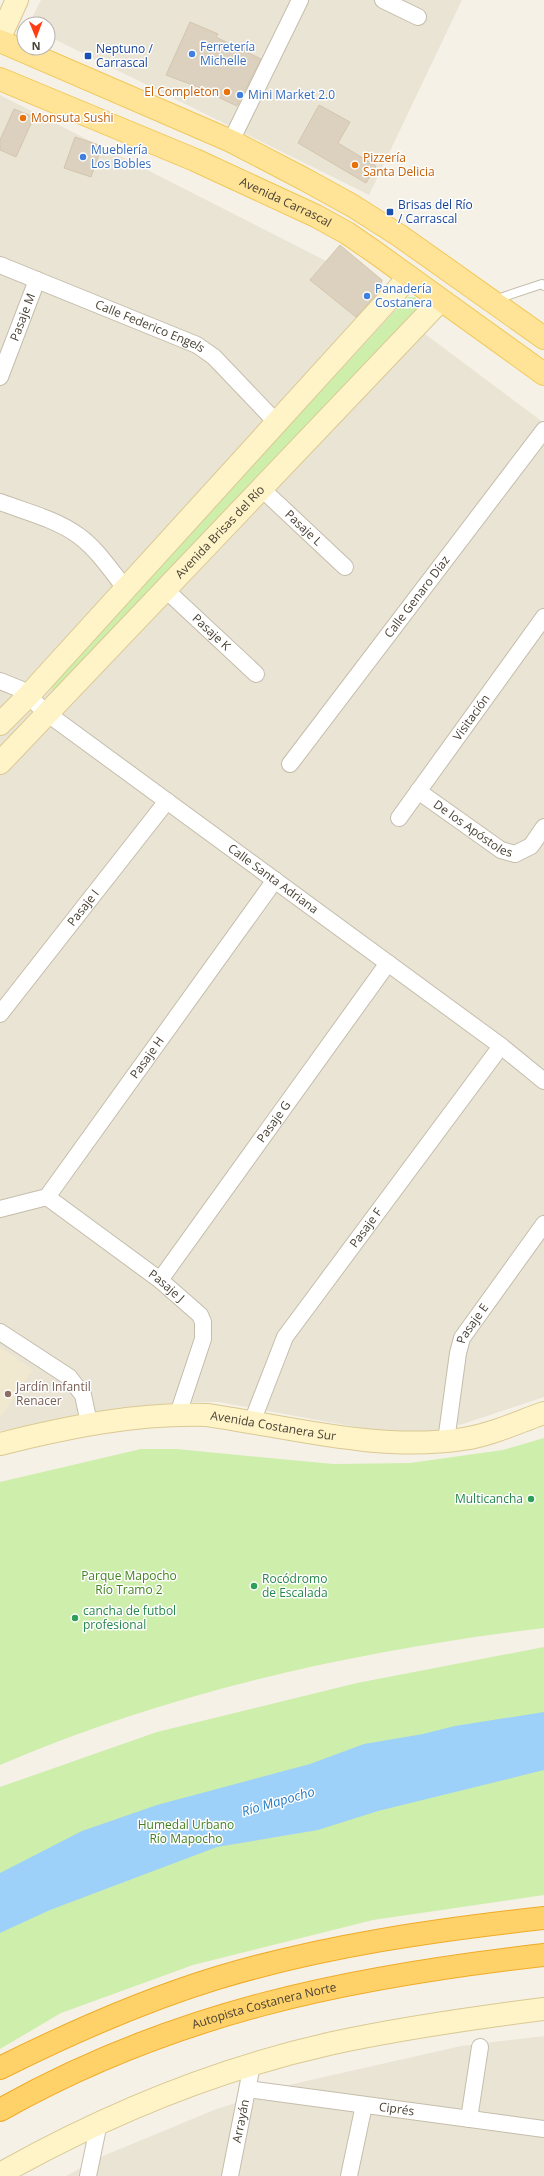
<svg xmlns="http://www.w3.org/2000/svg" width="544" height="2176" font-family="'Open Sans',sans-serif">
  <rect width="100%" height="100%" fill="#f5f1e7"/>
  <path fill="#eae4d5" d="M 41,0 L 462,0 L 369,195 L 48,36 L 48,24 L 29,24 Z
    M 0,95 L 330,263 L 544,423 L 544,1397 L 463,1424 L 431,1431 L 395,1434 L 218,1402 L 179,1402 L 87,1414 L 0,1431 Z
    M 544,2036 L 544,2176 L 66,2176 L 103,2156 L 214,2110 L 293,2084 L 461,2046 Z"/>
  <path fill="#f0e8cf" d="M 0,1347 L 33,1370 L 0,1418 Z"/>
  <path fill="#ceeeab" d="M 408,297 L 415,297 L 419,302 L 418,307 L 56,693 L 49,686 Z
    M 544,1438 L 544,1628 C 362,1649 169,1692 0,1765 L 0,1482 L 141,1449 L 176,1449 L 333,1464 L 410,1463 L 503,1450 Z
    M 544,1647 L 544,1895 L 373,1920 L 193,1965 L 61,2013 L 0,2049 L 0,1787 L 157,1732 L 357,1683 Z"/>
  <path fill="#9dd1f9" d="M 544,1712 L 544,1770 L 378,1811 L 318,1830 L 217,1847 L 50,1910 L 0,1933 L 0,1873 L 82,1831 L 157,1805 L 310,1764 L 364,1744 L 423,1734 L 455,1726 Z"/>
  <path fill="#dbd1be" stroke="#d4c6ad" d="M 190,22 L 218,34 L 216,37 L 261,59 L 237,106 L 218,97 L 219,95 L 166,75 Z
    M 319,105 L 350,122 L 338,143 L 376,166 L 366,183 L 298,143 Z
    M 14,109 L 34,117 L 16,157 L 0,150 L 0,140 Z
    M 75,137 L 102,146 L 91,177 L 64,168 Z
    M 340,245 L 382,280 L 380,291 L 356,317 L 310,280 Z"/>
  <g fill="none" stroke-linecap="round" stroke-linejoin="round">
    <g stroke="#c5bdab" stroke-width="10">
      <path id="lane" d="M 494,300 L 542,284 L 544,286"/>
    </g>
    <g stroke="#c5bdab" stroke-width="18">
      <g id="street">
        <path d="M 383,0 L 418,17"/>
        <path d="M 231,141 L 300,0"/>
        <path id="s1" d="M 0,265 L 197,345 L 214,357 L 276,422"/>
        <path id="s2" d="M 0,377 L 37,280"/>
        <path id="s3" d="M 262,489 L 345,567"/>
        <path d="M 0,502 C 26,512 56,519 79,536 C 98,550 111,571 126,589"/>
        <path id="s4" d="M 166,590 L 256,674"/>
        <path id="s5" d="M 0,681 L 20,689 L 48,714 L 501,1046 L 544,1081"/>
        <path id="s6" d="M 290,764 L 544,430"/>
        <path id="s7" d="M 418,791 L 501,850 L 515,854 L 531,846 L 544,827"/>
        <path id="s8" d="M 399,818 L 544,617"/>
        <path id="s9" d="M 0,1014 L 167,801"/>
        <path id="s10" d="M 47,1197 L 160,1280 L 200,1315 L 203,1322 L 203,1339 L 178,1414"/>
        <path id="s11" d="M 0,1209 L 47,1197 L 275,880"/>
        <path id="s12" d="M 160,1280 L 388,963"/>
        <path d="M 0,1332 L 69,1377 L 83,1395 L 89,1423"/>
        <path id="s13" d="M 252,1422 L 285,1337 L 501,1046"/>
        <path id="s14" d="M 446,1441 L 458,1353 L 462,1338 L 544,1224"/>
        <path id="s15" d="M 248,2089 L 544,2129"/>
        <path d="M 469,2119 L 480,2047"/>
        <path d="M 88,2176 L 99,2123"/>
        <path id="s16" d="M 230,2176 L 252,2065"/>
        <path d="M 349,2176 L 364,2105"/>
      </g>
    </g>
    <g stroke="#dac992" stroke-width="24">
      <g id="secondary">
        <path d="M 0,37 L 17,0"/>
        <path d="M 0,724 L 28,696 L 409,277"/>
        <path id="s17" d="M 0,763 L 440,301"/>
        <path id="s18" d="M 0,1444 C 68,1427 136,1413 207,1415 C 290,1427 380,1452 463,1439 C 491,1435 518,1422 544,1413"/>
        <path d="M 0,2174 C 103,2116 216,2069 333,2043 C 403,2028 473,2018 544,2009"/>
      </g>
    </g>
    <g stroke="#f1c859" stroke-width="24">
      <g id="primary">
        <path d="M 0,41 L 231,141 L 304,179 L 353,206 L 400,236 L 544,338"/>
        <path id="s19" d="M 0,79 L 195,160 L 316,216 L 347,233 L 376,253 L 544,374"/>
      </g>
    </g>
    <g stroke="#efab27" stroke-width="24">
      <g id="highway">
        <path d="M 0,2068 C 70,2033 142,2001 217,1978 C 323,1946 434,1930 544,1918"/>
        <path id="s20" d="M 0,2110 C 174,2012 349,1977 544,1955"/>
      </g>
    </g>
    <use href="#lane" stroke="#fff" stroke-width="8"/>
    <use href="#street" stroke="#fff" stroke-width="16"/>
    <use href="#secondary" stroke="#fff3c8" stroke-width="22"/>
    <use href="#primary" stroke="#ffe497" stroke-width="22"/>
    <use href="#highway" stroke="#ffd169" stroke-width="22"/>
  </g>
  <g fill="#3f7fe0" stroke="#fff" stroke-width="1.5">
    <circle cx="192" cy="54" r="4"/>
    <circle cx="240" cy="95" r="4"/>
    <circle cx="83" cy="157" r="4"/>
    <circle cx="367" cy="296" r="4"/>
  </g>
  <g fill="#1a4fb4" stroke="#fff" stroke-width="1.5">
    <rect x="84" y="52" width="8" height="8" rx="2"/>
    <rect x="386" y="208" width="8" height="8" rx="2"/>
  </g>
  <g fill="#e8710a" stroke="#fff" stroke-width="1.5">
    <circle cx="227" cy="92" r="4"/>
    <circle cx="23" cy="118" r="4"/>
    <circle cx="355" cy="165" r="4"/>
  </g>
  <circle fill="#8d6e63" stroke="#fff" stroke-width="1.5" cx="8" cy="1394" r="4"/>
  <g fill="#2e9e5b" stroke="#fff" stroke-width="1.5">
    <circle cx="531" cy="1499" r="4"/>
    <circle cx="254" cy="1586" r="4"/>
    <circle cx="75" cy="1618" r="4"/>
  </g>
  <g text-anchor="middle" stroke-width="3" stroke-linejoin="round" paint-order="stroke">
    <g font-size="12" fill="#366cbe" stroke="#fff" text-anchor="start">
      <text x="200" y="51">Ferretería<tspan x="200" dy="14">Michelle</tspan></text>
      <text x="248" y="99">Mini Market 2.0</text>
      <text x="91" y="154">Mueblería<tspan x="91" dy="14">Los Bobles</tspan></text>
      <text x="375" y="293">Panadería<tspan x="375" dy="14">Costanera</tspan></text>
    </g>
    <g font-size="12" fill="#164399" stroke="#fff" text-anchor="start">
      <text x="96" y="53">Neptuno /<tspan x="96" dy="14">Carrascal</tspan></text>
      <text x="398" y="209">Brisas del Río<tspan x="398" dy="14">/ Carrascal</tspan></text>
    </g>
    <g font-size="12" fill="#c56008" stroke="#fff" text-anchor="start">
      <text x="219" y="96" text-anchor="end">El Completon</text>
      <text x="31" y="122">Monsuta Sushi</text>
      <text x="363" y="162">Pizzería<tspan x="363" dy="14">Santa Delicia</tspan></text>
    </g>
    <g font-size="12" fill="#4a4235" stroke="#fff">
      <text dy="4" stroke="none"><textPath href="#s19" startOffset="311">Avenida Carrascal</textPath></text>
      <text dy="4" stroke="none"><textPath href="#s2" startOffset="64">Pasaje M</textPath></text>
      <text dy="4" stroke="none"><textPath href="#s1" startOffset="162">Calle Federico Engels</textPath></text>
      <text dy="4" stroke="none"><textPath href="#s3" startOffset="57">Pasaje L</textPath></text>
      <text dy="4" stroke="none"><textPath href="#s17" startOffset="319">Avenida Brisas del Río</textPath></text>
      <text dy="4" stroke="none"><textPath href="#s6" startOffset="210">Calle Genaro Díaz</textPath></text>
      <text dy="4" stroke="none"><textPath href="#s4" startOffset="62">Pasaje K</textPath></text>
      <text dy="4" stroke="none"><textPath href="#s8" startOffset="124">Visitación</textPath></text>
      <text dy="4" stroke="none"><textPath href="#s7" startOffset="67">De los Apóstoles</textPath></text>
      <text dy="4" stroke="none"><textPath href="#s5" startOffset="338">Calle Santa Adriana</textPath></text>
      <text dy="4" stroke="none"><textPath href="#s9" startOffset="135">Pasaje I</textPath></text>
      <text dy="4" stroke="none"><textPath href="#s11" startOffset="220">Pasaje H</textPath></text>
      <text dy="4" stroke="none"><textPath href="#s12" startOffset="195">Pasaje G</textPath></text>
      <text dy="4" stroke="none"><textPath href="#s13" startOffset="227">Pasaje F</textPath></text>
      <text dy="4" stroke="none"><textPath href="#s10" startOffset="149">Pasaje J</textPath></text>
      <text dy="4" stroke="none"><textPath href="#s14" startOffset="122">Pasaje E</textPath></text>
      <text dy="4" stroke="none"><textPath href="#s18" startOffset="277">Avenida Costanera Sur</textPath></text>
      <text dy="4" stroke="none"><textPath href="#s20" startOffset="285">Autopista Costanera Norte</textPath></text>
      <text dy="4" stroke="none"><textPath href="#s15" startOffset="150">Ciprés</textPath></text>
      <text dy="4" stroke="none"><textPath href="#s16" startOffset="56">Arrayán</textPath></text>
    </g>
    <g font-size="12" fill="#785e54" stroke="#fff" text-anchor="start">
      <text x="16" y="1391">Jardín Infantil<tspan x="16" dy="14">Renacer</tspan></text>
    </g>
    <g font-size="12" fill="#27864d" stroke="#fff" text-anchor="start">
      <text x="523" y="1503" text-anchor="end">Multicancha</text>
      <text x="262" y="1583">Rocódromo<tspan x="262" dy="14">de Escalada</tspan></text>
      <text x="83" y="1615">cancha de futbol<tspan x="83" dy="14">profesional</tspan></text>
    </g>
    <g font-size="12" fill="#438321" stroke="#fff">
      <text x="129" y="1580">Parque Mapocho<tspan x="129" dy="14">Río Tramo 2</tspan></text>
      <text x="186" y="1829">Humedal Urbano<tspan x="186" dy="14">Río Mapocho</tspan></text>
    </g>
    <g font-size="13" font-style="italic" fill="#217ac3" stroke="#fff">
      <text transform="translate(278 1801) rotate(-16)" y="5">Río Mapocho</text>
    </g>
  </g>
  <g transform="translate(36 36) rotate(179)"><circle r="19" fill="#ffffff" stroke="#b7b3ae"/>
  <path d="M0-3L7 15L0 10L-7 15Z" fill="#ff3e15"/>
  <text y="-6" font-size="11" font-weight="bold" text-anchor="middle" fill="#4a4235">N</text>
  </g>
</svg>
